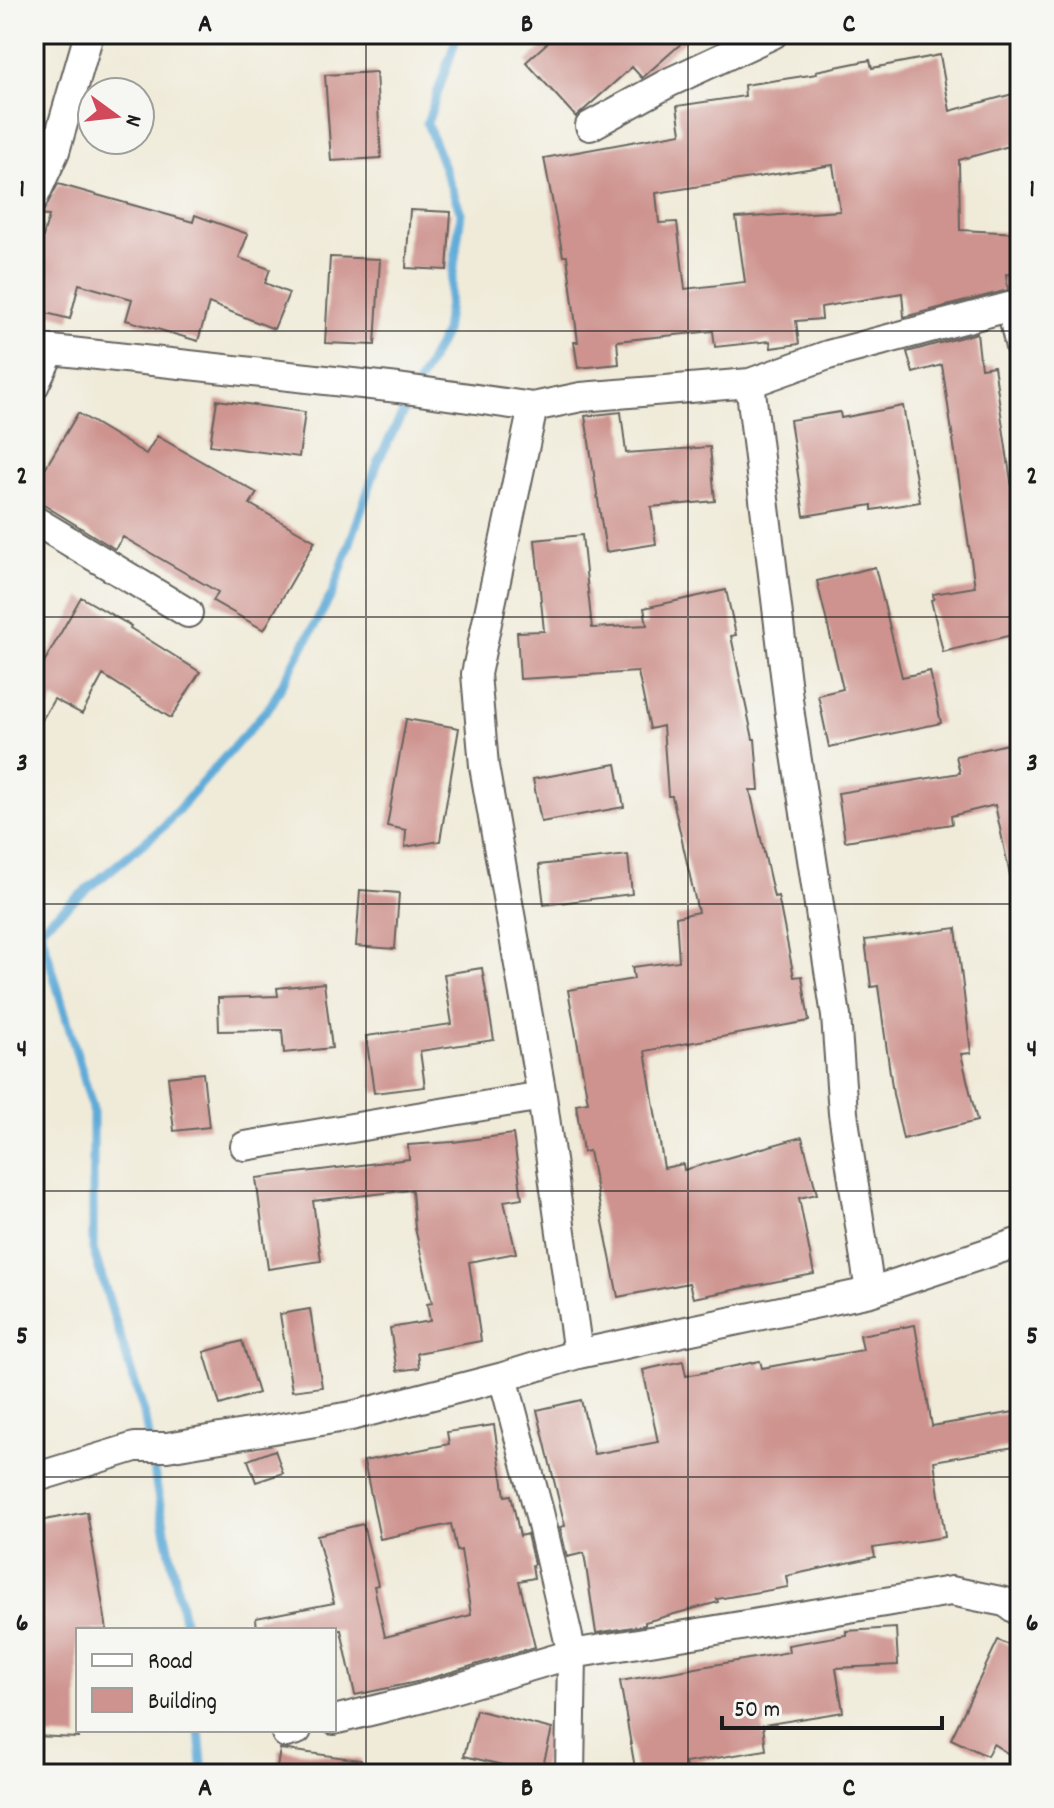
<svg xmlns="http://www.w3.org/2000/svg" width="1054" height="1808" font-family="Dekko,sans-serif">
  <rect width="100%" height="100%" fill="#f6f6f2"/>
  <filter id="ink" filterUnits="userSpaceOnUse"><feTurbulence type="fractalNoise" baseFrequency=".0125" numOctaves="2"/><feDisplacementMap in="SourceGraphic" scale="16" xChannelSelector="R" yChannelSelector="G"/><feConvolveMatrix kernelMatrix="1 2 1 2 8 2 1 2 1" color-interpolation-filters="sRGB"/></filter>
  <filter id="wash" filterUnits="userSpaceOnUse"><feTurbulence type="fractalNoise" baseFrequency=".006" numOctaves="4" result="noise"/><feDisplacementMap in="SourceGraphic" scale="32" xChannelSelector="R" yChannelSelector="G"/><feGaussianBlur stdDeviation="1.8" result="paint"/><feColorMatrix in="noise" values="0 0 0 0 0 0 0 0 0 0 0 0 0 0 0 0 0 1.4 0 .05"/><feComposite in="paint" operator="in"/></filter>
  <g filter="url(#wash)">
    <rect width="100%" height="100%" fill="#f0ebd9"/>
    <g fill="none" stroke-linecap="round" stroke-linejoin="round">
      <path stroke="#5fabd8" stroke-width="9" d="M 40,928 L 93,1109 L 93,1249 L 144,1413 L 159,1500 L 186,1630
        M 34,933 L 163,827 L 271,705 L 333,592 L 379,459 L 445,332 L 461,213 L 427,123 L 458,34
        M 199,1730 L 203,1774"/>
    </g>
    <g id="blocks">
      <path fill="#ce938e" fill-rule="evenodd" d="M 557,34 L 692,34 L 642,78 L 632,67 L 576,117 L 526,62 Z
        M 940,55 L 950,111 L 1020,92 L 1020,143 L 959,160 L 960,230 L 1020,233 L 1020,275 L 1006,274 L 1008,290 L 904,317 L 902,293 L 821,307 L 822,319 L 796,321 L 799,344 L 771,348 L 770,341 L 715,347 L 713,331 L 617,341 L 619,364 L 578,368 L 574,342 L 578,342 L 567,256 L 563,256 L 544,158 L 681,133 L 677,106 L 745,96 L 744,85 L 817,74 L 816,71 L 870,60 L 872,68 ZM 833,165 L 840,211 L 736,218 L 745,282 L 685,289 L 677,222 L 659,223 L 656,193 Z
        M 376,72 L 381,158 L 331,161 L 325,75 Z
        M 58,184 L 193,222 L 195,215 L 248,234 L 239,258 L 270,269 L 265,283 L 289,293 L 274,329 L 209,303 L 198,341 L 126,320 L 132,299 L 79,284 L 70,319 L 34,310 L 34,268 L 49,216 L 34,215 L 34,214 L 44,210 Z
        M 410,210 L 451,212 L 447,270 L 406,268 Z
        M 330,257 L 380,259 L 375,345 L 325,343 Z
        M 977,333 L 981,368 L 994,366 L 1014,502 L 1017,501 L 1020,515 L 1020,633 L 943,652 L 931,600 L 934,599 L 933,594 L 975,587 L 942,365 L 913,373 L 907,352 Z
        M 217,400 L 305,412 L 299,457 L 210,445 Z
        M 903,406 L 920,502 L 872,510 L 872,505 L 804,516 L 790,420 L 840,412 L 841,418 Z
        M 621,412 L 626,453 L 710,447 L 715,501 L 651,507 L 656,544 L 606,552 L 585,416 Z
        M 78,413 L 146,454 L 157,436 L 257,493 L 250,504 L 315,541 L 264,630 L 213,601 L 218,592 L 123,537 L 115,549 L 34,499 L 34,487 Z
        M 582,535 L 592,628 L 647,625 L 644,608 L 726,590 L 736,635 L 731,636 L 753,739 L 755,739 L 759,790 L 750,790 L 774,897 L 778,896 L 794,977 L 802,976 L 809,1021 L 645,1051 L 664,1168 L 683,1164 L 684,1170 L 802,1137 L 817,1194 L 799,1198 L 814,1274 L 693,1298 L 689,1283 L 618,1297 L 589,1151 L 583,1152 L 576,1104 L 588,1102 L 568,990 L 634,979 L 632,967 L 679,961 L 676,917 L 698,912 L 672,796 L 668,796 L 663,726 L 650,729 L 638,672 L 520,679 L 517,632 L 544,631 L 535,540 Z
        M 875,567 L 902,677 L 930,671 L 941,723 L 829,747 L 818,695 L 843,689 L 817,581 Z
        M 81,597 L 131,626 L 130,628 L 200,672 L 171,718 L 103,675 L 82,714 L 54,699 L 34,734 L 34,680 Z
        M 406,719 L 459,728 L 440,841 L 405,847 L 406,830 L 387,826 Z
        M 1020,741 L 1020,874 L 1010,875 L 995,805 L 951,816 L 952,824 L 845,841 L 838,793 L 960,773 L 956,756 Z
        M 616,764 L 624,807 L 541,822 L 533,779 Z
        M 628,855 L 632,894 L 544,905 L 539,865 Z
        M 360,890 L 399,893 L 395,949 L 356,946 Z
        M 956,928 L 971,1053 L 961,1054 L 977,1121 L 903,1139 L 893,1094 L 878,986 L 871,987 L 865,940 Z
        M 482,968 L 494,1040 L 420,1051 L 425,1087 L 374,1093 L 366,1036 L 452,1024 L 444,974 Z
        M 324,983 L 332,1048 L 284,1053 L 282,1030 L 219,1031 L 218,998 L 278,996 L 277,988 Z
        M 203,1073 L 209,1127 L 174,1131 L 168,1077 Z
        M 513,1134 L 522,1198 L 504,1201 L 516,1253 L 469,1262 L 481,1341 L 417,1353 L 419,1368 L 397,1371 L 390,1328 L 430,1321 L 427,1304 L 432,1303 L 415,1228 L 412,1190 L 313,1201 L 321,1261 L 268,1269 L 256,1178 L 409,1159 L 408,1145 L 453,1142 Z
        M 310,1309 L 322,1387 L 292,1391 L 280,1314 Z
        M 915,1325 L 932,1426 L 1020,1411 L 1020,1446 L 934,1461 L 945,1537 L 873,1548 L 875,1557 L 786,1576 L 788,1587 L 717,1599 L 718,1602 L 645,1622 L 645,1625 L 596,1633 L 584,1553 L 567,1557 L 560,1527 L 565,1526 L 537,1410 L 581,1400 L 594,1454 L 658,1442 L 643,1370 L 683,1361 L 686,1376 L 760,1361 L 762,1368 L 863,1350 L 860,1335 Z
        M 242,1341 L 258,1393 L 220,1405 L 204,1352 Z
        M 494,1425 L 505,1496 L 511,1495 L 520,1536 L 527,1534 L 534,1564 L 532,1565 L 534,1578 L 519,1581 L 535,1647 L 421,1681 L 355,1695 L 341,1630 L 257,1630 L 256,1618 L 334,1603 L 317,1535 L 363,1524 L 378,1585 L 374,1586 L 385,1637 L 471,1615 L 461,1550 L 457,1551 L 451,1524 L 380,1539 L 364,1461 L 449,1444 L 447,1432 Z
        M 275,1450 L 283,1473 L 256,1482 L 248,1460 Z
        M 87,1512 L 107,1630 L 78,1630 L 78,1738 L 34,1736 L 34,1522 Z
        M 896,1628 L 898,1665 L 836,1668 L 843,1712 L 763,1725 L 766,1750 L 685,1763 L 687,1771 L 636,1774 L 620,1681 L 789,1652 L 788,1645 L 846,1635 L 846,1631 Z
        M 998,1640 L 1020,1650 L 1020,1761 L 993,1744 L 987,1756 L 951,1739 Z
        M 476,1710 L 552,1729 L 541,1774 L 464,1756 Z
        M 280,1749 L 361,1760 L 360,1774 L 276,1774 Z"/>
    </g>
  </g>
  <g filter="url(#ink)">
    <use href="#blocks" fill-opacity="0" stroke="#66645e" stroke-width="2"/>
    <g fill="none" stroke-linecap="round" stroke-linejoin="round">
      <g stroke="#66645e" stroke-width="32">
        <path id="street" d="M 590,126 L 670,82 L 773,34
          M 34,197 L 55,151 L 89,34
          M 1011,307 L 1020,347
          M 34,348 L 398,388 L 533,407 L 581,397 L 750,383 L 828,355 L 1020,304
          M 750,383 L 790,715 L 836,1016 L 843,1113 L 870,1292
          M 34,386 L 50,352
          M 533,407 L 476,674 L 484,766 L 542,1096 L 578,1354
          M 34,520 L 188,613
          M 245,1146 L 542,1096
          M 503,1377 L 539,1512 L 572,1654 L 570,1774
          M 34,1478 L 135,1447 L 167,1447 L 351,1416 L 503,1377 L 578,1354 L 870,1292 L 1020,1242
          M 334,1720 L 423,1698 L 572,1654 L 951,1591 L 1005,1602 L 1020,1612
          M 286,1733 L 297,1730"/>
      </g>
      <use href="#street" stroke="#fff" stroke-width="28"/>
    </g>
  </g>
  <path fill="none" stroke="#1c1c1c" stroke-width="2" stroke-opacity="0.55" d="M 366,34 L 366,1774M 688,34 L 688,1774M 34,331 L 1020,331M 34,617 L 1020,617M 34,904 L 1020,904M 34,1191 L 1020,1191M 34,1477 L 1020,1477"/>
  <rect width="1054" height="1808" fill="none" stroke="#f6f6f2" stroke-width="88"/>
  <rect x="76" y="1628" width="260" height="104" fill="#f6f6f2" stroke="#9f9f9c" stroke-width="2"/>
  <rect x="92" y="1654" width="40" height="12" fill="#ffffff" stroke="#9f9f9c" stroke-width="2"/>
  <text x="148" y="1668" font-size="24" fill="#1c1c1c">Road</text>
  <rect x="92" y="1688" width="40" height="24" fill="#ce938e" stroke="#9f9f9c" stroke-width="2"/>
  <text x="148" y="1708" font-size="24" fill="#1c1c1c">Building</text>
  <g transform="translate(116 116) rotate(105)"><circle r="38" fill="#f6f6f2" stroke="#9f9f9c" stroke-width="2"/>
  <path d="M0-6L14 30L0 20L-14 30Z" fill="#d1495b"/>
  <text y="-12" font-size="22" font-weight="bold" text-anchor="middle" fill="#1c1c1c">N</text>
  </g>
  <path d="M722 1716v12h220v-12" fill="none" stroke="#1c1c1c" stroke-width="4"/>
  <text x="734" y="1716" font-size="24" fill="#1c1c1c" stroke="#f6f6f2" stroke-width="6" paint-order="stroke">50 m</text>
  <rect x="44" y="44" width="966" height="1720" fill="none" stroke="#1c1c1c" stroke-width="3"/>
  <g font-size="26" text-anchor="middle" font-weight="bold" fill="#1c1c1c">
    <text x="205" y="31">A</text>
    <text x="527" y="31">B</text>
    <text x="849" y="31">C</text>
    <text x="22" y="196">1</text>
    <text x="1032" y="196">1</text>
    <text x="22" y="483">2</text>
    <text x="1032" y="483">2</text>
    <text x="22" y="770">3</text>
    <text x="1032" y="770">3</text>
    <text x="22" y="1056">4</text>
    <text x="1032" y="1056">4</text>
    <text x="22" y="1343">5</text>
    <text x="1032" y="1343">5</text>
    <text x="22" y="1630">6</text>
    <text x="1032" y="1630">6</text>
    <text x="205" y="1795">A</text>
    <text x="527" y="1795">B</text>
    <text x="849" y="1795">C</text>
  </g>
</svg>
